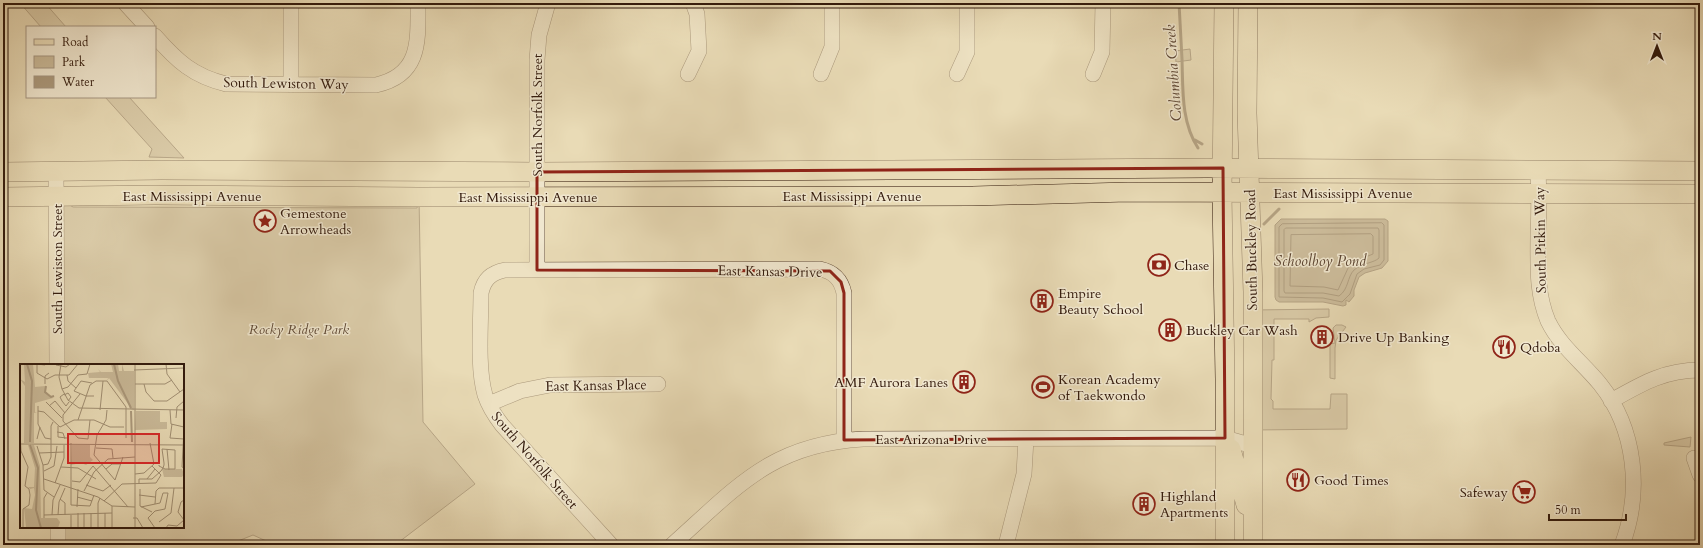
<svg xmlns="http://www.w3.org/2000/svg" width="1703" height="548" font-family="Cardo,serif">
  <rect width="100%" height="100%" fill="#e9dbb6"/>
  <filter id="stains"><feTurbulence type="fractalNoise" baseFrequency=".005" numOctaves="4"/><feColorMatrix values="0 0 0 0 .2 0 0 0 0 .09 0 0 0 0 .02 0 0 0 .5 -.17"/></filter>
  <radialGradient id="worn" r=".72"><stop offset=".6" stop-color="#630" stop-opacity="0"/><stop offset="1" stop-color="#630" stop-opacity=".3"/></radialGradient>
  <path fill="#caba99" stroke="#7e6a52" d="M 20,3 L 45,3 L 66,27 L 41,27 Z
    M 1190,49 L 1191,60 L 1176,62 L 1175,51 Z
    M 105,97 L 129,97 L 184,158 L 149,157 L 152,149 Z
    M 56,197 L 73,207 L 417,208 L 419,197 L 423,422 L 475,484 L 395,545 L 275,545 L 253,535 L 228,545 L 58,545 L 58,527 L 183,527 L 183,365 L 57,365 Z
    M 1329,309 L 1329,317 L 1316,318 L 1309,322 L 1309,319 L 1274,319 L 1274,360 L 1272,360 L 1271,399 L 1273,401 L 1273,409 L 1330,409 L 1331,394 L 1347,394 L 1347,429 L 1253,430 L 1253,310 Z
    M 1336,325 L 1342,325 L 1346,327 L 1336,340 L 1335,348 L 1335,379 L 1330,378 L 1330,344 L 1335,343 L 1333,328 Z
    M 1691,437 L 1690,447 L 1664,445 L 1664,443 Z"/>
  <path fill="#ab997c" stroke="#7b664f" d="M 1281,219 L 1385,219 L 1388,221 L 1388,261 L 1382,268 L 1365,273 L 1359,277 L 1354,290 L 1354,296 L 1349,302 L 1346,300 L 1346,305 L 1343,306 L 1323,302 L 1279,302 L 1276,300 L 1275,297 L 1275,225 Z"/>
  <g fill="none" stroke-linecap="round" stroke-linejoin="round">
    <path stroke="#6f5a44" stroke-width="1" d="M 1382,223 L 1384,225 L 1384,260 L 1380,265 L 1364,269 L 1357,274 L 1350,294 L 1342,302 L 1323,298 L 1279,297 L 1279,227 L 1282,224 Z
      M 1286,228 L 1378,228 L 1379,230 L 1379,258 C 1374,263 1362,263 1354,270 C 1347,277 1349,289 1339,296 L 1323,293 L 1285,293 L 1284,291 L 1284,230 Z
      M 1371,234 L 1373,236 L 1373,254 L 1358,260 L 1349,266 L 1338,290 L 1324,287 L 1290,286 L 1291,235 Z"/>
    <path stroke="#7b664f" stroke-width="3" d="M 1179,3 C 1180,22 1181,40 1182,59 C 1183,89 1181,122 1198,148
      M 1195,140 L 1202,144
      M 1264,224 L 1279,209"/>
    <g stroke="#604a36" stroke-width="16">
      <path id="minor" d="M 125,3 L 147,27
        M 291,3 L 291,85
        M 155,36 C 177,61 193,76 226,84 L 376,85 C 421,75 418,41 418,3
        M 688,74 L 699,51 L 697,14 L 693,3
        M 821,74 L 832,47 L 832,3
        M 957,74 L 967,52 L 967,3
        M 1093,74 L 1102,52 L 1103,3
        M 1538,170 C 1539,191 1539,213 1538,234 C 1538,263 1536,293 1548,321 C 1560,346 1582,362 1600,384 C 1636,429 1642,492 1622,545
        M 56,172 L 57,365
        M 537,270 L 537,60 L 539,35 L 548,3
        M 1611,401 C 1641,384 1664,370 1700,370
        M 489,404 L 520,391 L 550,385 L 658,384
        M 1694,458 L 1700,475
        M 58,527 L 58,545
        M 611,545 L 502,425 C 495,416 489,407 485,395 C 477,368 481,323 481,293 C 484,279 491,273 505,270 L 820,269 C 834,272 841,279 844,293 L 844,440
        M 672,545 C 736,488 771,444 863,439 L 1225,438 L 1253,446
        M 1006,545 L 1024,474 L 1026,439"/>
    </g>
    <g stroke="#331a0c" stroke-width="20">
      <path id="major" d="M 1224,3 L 1222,193 L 1225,379 L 1225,545
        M 1248,3 L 1247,113 L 1253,292 L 1253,545
        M 3,172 L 161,170 L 537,172 L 1207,168 L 1700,171
        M 3,197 L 155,195 L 419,197 L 973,196 L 1128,192 L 1700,194
        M 1231,449 L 1246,505"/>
    </g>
    <use href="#minor" stroke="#f1e8d0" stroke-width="15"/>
    <use href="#major" stroke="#e9dbb6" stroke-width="19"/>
  </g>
  <path d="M0 0H1703V548H0ZM 1223,168 L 1225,438 L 844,440 L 844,293 L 841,282 L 830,271 L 537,270 L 537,172 Z" fill="#e9dbb6" fill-opacity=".55" fill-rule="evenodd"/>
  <path fill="none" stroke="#8f2418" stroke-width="3" stroke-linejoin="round" d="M 1223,168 L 1225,438 L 844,440 L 844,293 L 841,282 L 830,271 L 537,270 L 537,172 Z"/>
  <defs>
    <g id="sight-ring" transform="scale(1.15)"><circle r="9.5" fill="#f1e8d0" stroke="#8f2418" stroke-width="1.5"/><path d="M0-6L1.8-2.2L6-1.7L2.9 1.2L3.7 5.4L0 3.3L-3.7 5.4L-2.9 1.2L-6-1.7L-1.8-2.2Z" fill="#8f2418"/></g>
    <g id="bank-ring" transform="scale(1.15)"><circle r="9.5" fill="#f1e8d0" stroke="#8f2418" stroke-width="1.5"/><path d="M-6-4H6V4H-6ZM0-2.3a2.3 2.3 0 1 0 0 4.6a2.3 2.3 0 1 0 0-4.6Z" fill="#8f2418"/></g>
    <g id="building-ring" transform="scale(1.15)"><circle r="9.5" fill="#f1e8d0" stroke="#8f2418" stroke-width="1.5"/><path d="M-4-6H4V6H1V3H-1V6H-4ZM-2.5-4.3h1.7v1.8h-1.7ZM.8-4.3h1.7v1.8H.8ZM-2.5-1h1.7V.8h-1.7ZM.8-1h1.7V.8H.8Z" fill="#8f2418"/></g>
    <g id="restaurant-ring" transform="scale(1.15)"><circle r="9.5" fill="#f1e8d0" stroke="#8f2418" stroke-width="1.5"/><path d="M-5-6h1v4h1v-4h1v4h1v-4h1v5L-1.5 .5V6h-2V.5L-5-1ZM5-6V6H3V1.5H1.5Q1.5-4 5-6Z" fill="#8f2418"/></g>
    <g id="stadium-ring" transform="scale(1.15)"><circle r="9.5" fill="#f1e8d0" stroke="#8f2418" stroke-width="1.5"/><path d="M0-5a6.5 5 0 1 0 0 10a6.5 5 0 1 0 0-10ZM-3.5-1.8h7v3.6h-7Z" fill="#8f2418"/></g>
    <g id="supermarket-ring" transform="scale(1.15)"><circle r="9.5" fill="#f1e8d0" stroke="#8f2418" stroke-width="1.5"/><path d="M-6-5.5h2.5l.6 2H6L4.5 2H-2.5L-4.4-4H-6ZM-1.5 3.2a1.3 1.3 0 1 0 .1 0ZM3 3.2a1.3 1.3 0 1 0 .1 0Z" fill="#8f2418"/></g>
  </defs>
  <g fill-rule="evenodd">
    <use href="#sight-ring" x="265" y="221"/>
    <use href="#bank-ring" x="1159" y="265"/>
    <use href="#building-ring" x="1042" y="301"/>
    <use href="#building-ring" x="1170" y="330"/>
    <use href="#building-ring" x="1322" y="337"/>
    <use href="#restaurant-ring" x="1504" y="347"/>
    <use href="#building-ring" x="964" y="382"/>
    <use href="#stadium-ring" x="1043" y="387"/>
    <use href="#restaurant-ring" x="1298" y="480"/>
    <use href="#supermarket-ring" x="1524" y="492"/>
    <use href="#building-ring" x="1144" y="504"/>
  </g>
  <g text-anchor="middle" stroke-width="3" stroke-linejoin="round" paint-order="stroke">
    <g font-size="14" fill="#331a0c" stroke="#f1e8d0">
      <text transform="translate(286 83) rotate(1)" y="5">South Lewiston Way</text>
      <text transform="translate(537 115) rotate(-90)" y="5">South Norfolk Street</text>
      <text x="1343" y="198">East Mississippi Avenue</text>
      <text x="192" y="201">East Mississippi Avenue</text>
      <text x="852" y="201">East Mississippi Avenue</text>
      <text x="528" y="202">East Mississippi Avenue</text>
      <text transform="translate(1540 240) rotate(-91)" y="5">South Pitkin Way</text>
      <text transform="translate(1251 250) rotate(-91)" y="5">South Buckley Road</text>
      <text transform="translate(57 269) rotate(-90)" y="5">South Lewiston Street</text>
      <text transform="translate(770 271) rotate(1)" y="5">East Kansas Drive</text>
      <text transform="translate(596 385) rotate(-1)" y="5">East Kansas Place</text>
      <text x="931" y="444">East Arizona Drive</text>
      <text transform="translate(535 460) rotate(49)" y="5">South Norfolk Street</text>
    </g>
    <g font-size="14" fill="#331a0c" stroke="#f1e8d0" text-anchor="start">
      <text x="280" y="218">Gemestone<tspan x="280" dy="16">Arrowheads</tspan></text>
      <text x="1174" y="270">Chase</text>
      <text x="1058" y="298">Empire<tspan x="1058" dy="16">Beauty School</tspan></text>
      <text x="1186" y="335">Buckley Car Wash</text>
      <text x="1338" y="342">Drive Up Banking</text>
      <text x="1520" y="352">Qdoba</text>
      <text x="1058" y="384">Korean Academy<tspan x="1058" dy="16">of Taekwondo</tspan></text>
      <text x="948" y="387" text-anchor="end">AMF Aurora Lanes</text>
      <text x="1314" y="485">Good Times</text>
      <text x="1508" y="497" text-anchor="end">Safeway</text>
      <text x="1160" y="501">Highland<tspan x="1160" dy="16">Apartments</tspan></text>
    </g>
    <g font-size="14" font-style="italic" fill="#604a36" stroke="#f1e8d0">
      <text x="299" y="334">Rocky Ridge Park</text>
    </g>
    <g font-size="15" font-style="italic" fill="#5d4633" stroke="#f1e8d0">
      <text transform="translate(1173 73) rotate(-94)" y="5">Columbia Creek</text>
      <text x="1320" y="266">Schoolboy Pond</text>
    </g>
  </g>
  <g transform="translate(20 364)">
    <rect width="164" height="164" fill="#e9dbb6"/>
    <path d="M 4,0 L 13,0 L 15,23 L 25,22 L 26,28 L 33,34 L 15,39 L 15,48 L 17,48 L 14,49 L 14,79 L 4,79 L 5,22 L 0,15 L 5,18 ZM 91,0 L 98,0 L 99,7 L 102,7 L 102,0 L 104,7 L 114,7 L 114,46 L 110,45 L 109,41 L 89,14 L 87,17 L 88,14 L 69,14 L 68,9 L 80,8 L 78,5 L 81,8 L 93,8 ZM 116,47 L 140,47 L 140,58 L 147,58 L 147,65 L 115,66 ZM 8,81 L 14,81 L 20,102 L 21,154 L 37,154 L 40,158 L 38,164 L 6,163 L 4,144 L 12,145 L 15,131 L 14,124 L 10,125 L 8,123 L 14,123 L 15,104 ZM 52,81 L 70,81 L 70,93 L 73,96 L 66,101 L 61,99 L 51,101 ZM 142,105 L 162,105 L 164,110 L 162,113 L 144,113 Z" fill="#caba99"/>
    <path fill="none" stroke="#ab997c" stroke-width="2" d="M 7,0 L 12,17 L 10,78M 94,0 L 98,17 L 111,44M 26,22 L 25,28 L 31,33 L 34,32M 111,47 L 112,78M 10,81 L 18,104 L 16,146 L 21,164"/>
    <path fill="none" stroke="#a08e72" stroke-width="1" d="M 41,0 L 39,13 L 42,25 L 48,36 L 59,44 L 164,46M 146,0 L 147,10 L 160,28M 25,1 L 17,0 L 17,9 L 27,15 L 35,11 L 49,11 L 58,0M 36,1 L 46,3 L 50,0M 114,6 L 164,4M 47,11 L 48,17 L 56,24M 72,19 L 61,17 L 54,27 L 66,32 L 74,32M 25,20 L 25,12 L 29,9M 115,20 L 145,20 L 152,16M 124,20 L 126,28 L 134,37 L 147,37 L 164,25M 42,25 L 48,23 L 58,11 L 67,10 L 70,0M 44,30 L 40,33 L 42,37 L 46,42 L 49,38M 60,30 L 43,51 L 43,57 L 58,74 L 68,75 L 70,56M 44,31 L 48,29 L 51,33 L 48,37M 26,38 L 42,54M 18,42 L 18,60 L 25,74 L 31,75M 29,42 L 35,37 L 45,49M 80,46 L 83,17M 87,46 L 86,56 L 77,71 L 74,91 L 95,116 L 103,93M 150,46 L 151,60 L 164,63M 18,47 L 24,48 L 40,63 L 54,56 L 74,56 L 90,63 L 104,63M 156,54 L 157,43 L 164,37M 58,56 L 70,21 L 76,17 L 87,17 L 106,43 L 106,74M 152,60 L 150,74 L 164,75M 38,62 L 38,73 L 47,74M 164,65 L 162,103 L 164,104M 0,67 L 1,87 L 8,103 L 5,122M 37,68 L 43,69 L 45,75M 17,75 L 20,63M 51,79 L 51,141 L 70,142 L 74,131M 0,80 L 164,81M 17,82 L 23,101 L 24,126 L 34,133M 76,84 L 92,85 L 93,94M 147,85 L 149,106M 19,89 L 44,88M 23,101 L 28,100 L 31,93 L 31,62 L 33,58M 41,103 L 58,104 L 76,115M 86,105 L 92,100 L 101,100M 24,107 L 34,102 L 37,82M 115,110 L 124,109 L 134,100 L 130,79M 24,115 L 78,133 L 92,142 L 115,143M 127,115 L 135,105M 52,117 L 60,118 L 73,102 L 108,143M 35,119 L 44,94 L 44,81M 119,120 L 119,115 L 132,115 L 141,107 L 143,104 L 144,101 L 144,99 L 142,85 L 155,86 L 155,105 L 145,105 L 139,102 L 139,101M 66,121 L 83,127 L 91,121M 120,125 L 120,142 L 132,148M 64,127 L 74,108 L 88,95 L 115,93M 119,131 L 135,133M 57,133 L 72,137M 40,135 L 45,139 L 45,151M 164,136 L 161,138 L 158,148 L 164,156M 84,137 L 102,120 L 136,119 L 141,111 L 132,102M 135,140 L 136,127 L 139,124 L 164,124M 57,143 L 58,125M 121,143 L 140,139 L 143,129 L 148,129 L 145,145 L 135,147 L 128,154 L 135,164M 58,149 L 58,164M 64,149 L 64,164M 71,149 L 71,164M 85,149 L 85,164M 24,151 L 92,149M 32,151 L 33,136 L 40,121M 38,151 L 39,138 L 45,124M 51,151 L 51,164M 24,154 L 24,134 L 27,129M 113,154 L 117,154 L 123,164M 139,158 L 151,149 L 154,124M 3,164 L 3,145 L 9,141 L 10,131 L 9,125 L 5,122M 78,164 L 78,139 L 80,134M 92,164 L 92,142M 115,164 L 115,0M 146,164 L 148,161 L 157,162 L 164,156"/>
    <path fill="#d62828" fill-opacity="0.15" stroke="#d62828" stroke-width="2" d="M 48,70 L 139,70 L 139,99 L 48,99 Z"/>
    <rect width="164" height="164" fill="none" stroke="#331a0c" stroke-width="2"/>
  </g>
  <rect width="1703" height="548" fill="none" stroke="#e9dbb6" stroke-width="16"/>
  <rect x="4" y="4" width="1695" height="540" fill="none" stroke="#331a0c" stroke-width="2"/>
  <rect x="8" y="8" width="1687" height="532" fill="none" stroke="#331a0c"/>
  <rect x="26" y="26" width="130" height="72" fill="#f1e8d0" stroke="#a59682"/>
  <rect x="34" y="39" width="20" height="6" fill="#e9dbb6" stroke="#a59682"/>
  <text x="62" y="46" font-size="12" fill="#331a0c">Road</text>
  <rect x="34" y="56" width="20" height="12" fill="#caba99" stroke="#a59682"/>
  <text x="62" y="66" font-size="12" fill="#331a0c">Park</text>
  <rect x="34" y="76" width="20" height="12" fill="#ab997c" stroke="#a59682"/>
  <text x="62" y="86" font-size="12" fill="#331a0c">Water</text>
  <g transform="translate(1657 46)" stroke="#f1e8d0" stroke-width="3" paint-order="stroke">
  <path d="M0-3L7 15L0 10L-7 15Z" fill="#331a0c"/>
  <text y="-6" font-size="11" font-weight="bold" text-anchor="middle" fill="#331a0c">N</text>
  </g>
  <path d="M1549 514v6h77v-6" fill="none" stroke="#331a0c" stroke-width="2"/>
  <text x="1555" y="514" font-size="12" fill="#331a0c" stroke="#f1e8d0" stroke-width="3" paint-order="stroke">50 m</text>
  <rect width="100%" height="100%" filter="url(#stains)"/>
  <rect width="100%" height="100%" fill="url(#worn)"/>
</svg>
